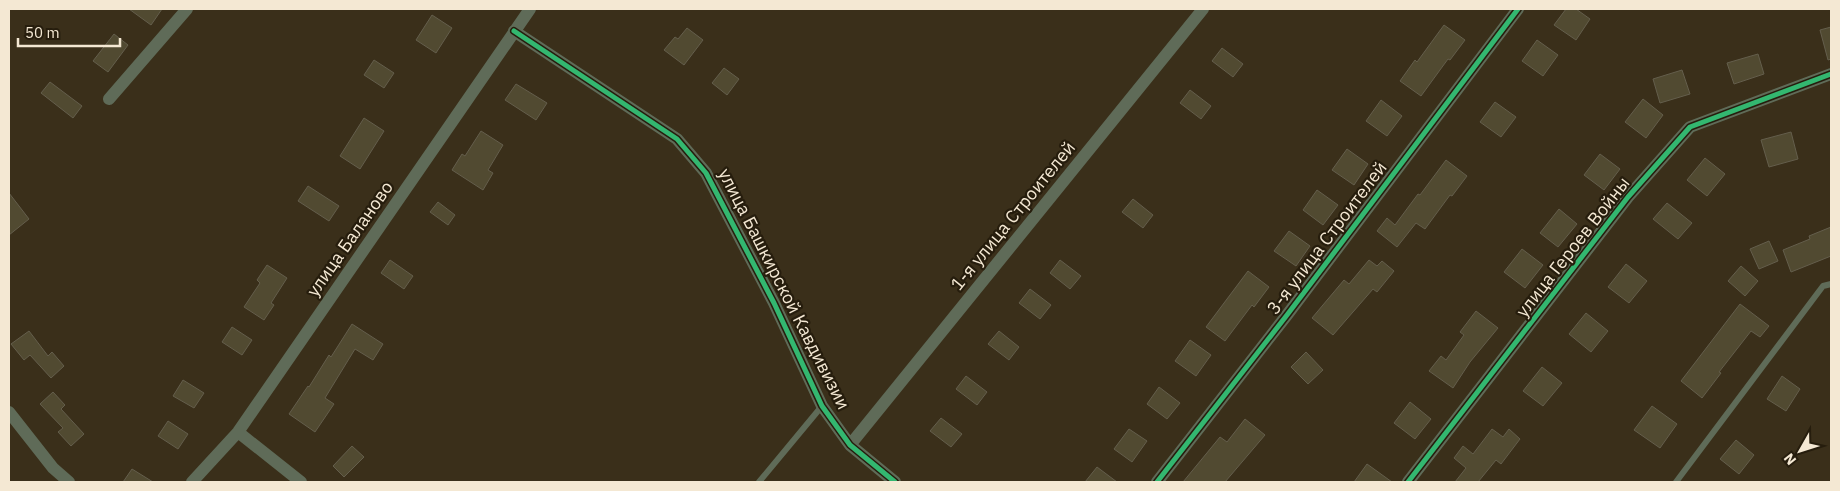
<svg xmlns="http://www.w3.org/2000/svg" width="1840" height="491" font-family="'IBM Plex Sans',sans-serif">
  <rect width="100%" height="100%" fill="#3a2f1a"/>
  <path fill="#514a31" stroke="#645e4c" d="M 129,9 L 162,9 L 151,25 Z
    M 1566,9 L 1576,9 L 1590,19 L 1576,40 L 1554,25 Z
    M 432,15 L 452,28 L 436,53 L 416,40 Z
    M 1444,25 L 1465,40 L 1450,60 L 1448,59 L 1421,96 L 1400,81 L 1415,60 L 1417,62 Z
    M 1831,27 L 1831,59 L 1828,60 L 1820,30 Z
    M 687,28 L 703,40 L 684,65 L 664,50 L 675,37 L 678,39 Z
    M 114,34 L 128,45 L 108,72 L 93,61 Z
    M 1537,40 L 1558,55 L 1543,76 L 1522,61 Z
    M 1222,48 L 1243,64 L 1233,77 L 1212,61 Z
    M 1758,54 L 1764,74 L 1734,84 L 1727,63 Z
    M 374,60 L 394,73 L 384,88 L 364,75 Z
    M 724,68 L 739,79 L 727,95 L 712,83 Z
    M 1682,70 L 1690,94 L 1660,103 L 1653,79 Z
    M 50,82 L 82,106 L 73,118 L 41,93 Z
    M 516,84 L 547,103 L 536,120 L 505,100 Z
    M 1190,90 L 1211,106 L 1201,119 L 1180,103 Z
    M 1643,99 L 1663,115 L 1646,138 L 1625,122 Z
    M 1381,100 L 1402,116 L 1387,136 L 1366,121 Z
    M 1495,102 L 1516,117 L 1501,137 L 1480,122 Z
    M 364,118 L 384,131 L 360,169 L 340,156 Z
    M 481,131 L 503,145 L 488,170 L 493,173 L 483,190 L 452,170 L 462,154 L 465,156 Z
    M 1791,132 L 1798,159 L 1769,167 L 1761,140 Z
    M 1347,149 L 1368,164 L 1354,185 L 1332,170 Z
    M 1600,154 L 1620,169 L 1604,190 L 1584,175 Z
    M 1705,158 L 1725,174 L 1707,196 L 1687,180 Z
    M 1446,160 L 1467,176 L 1452,196 L 1450,195 L 1425,229 L 1416,223 L 1397,247 L 1377,231 L 1387,218 L 1395,225 L 1418,194 L 1420,195 Z
    M 308,186 L 339,206 L 329,221 L 298,201 Z
    M 1317,190 L 1338,205 L 1323,225 L 1303,210 Z
    M 9,193 L 29,219 L 9,235 Z
    M 1133,199 L 1153,215 L 1143,228 L 1122,212 Z
    M 438,202 L 455,215 L 448,225 L 430,212 Z
    M 1667,203 L 1692,223 L 1678,239 L 1653,219 Z
    M 1559,209 L 1577,224 L 1558,247 L 1540,233 Z
    M 1831,227 L 1831,256 L 1791,272 L 1783,250 L 1810,239 L 1809,236 Z
    M 1289,231 L 1310,246 L 1296,266 L 1274,251 Z
    M 1769,241 L 1778,261 L 1759,269 L 1750,249 Z
    M 1522,249 L 1543,265 L 1525,288 L 1504,272 Z
    M 390,260 L 413,276 L 404,289 L 381,273 Z
    M 1060,260 L 1081,276 L 1070,289 L 1050,273 Z
    M 1369,260 L 1377,266 L 1382,261 L 1394,271 L 1377,292 L 1373,289 L 1333,335 L 1312,318 L 1344,280 L 1349,284 Z
    M 1626,264 L 1647,281 L 1629,303 L 1608,287 Z
    M 267,265 L 287,278 L 271,303 L 274,305 L 264,320 L 244,307 L 260,283 L 257,280 Z
    M 1741,266 L 1758,281 L 1745,296 L 1728,281 Z
    M 1248,271 L 1269,287 L 1254,307 L 1252,305 L 1225,341 L 1206,327 Z
    M 1030,289 L 1051,305 L 1040,319 L 1019,303 Z
    M 1740,304 L 1769,326 L 1760,337 L 1751,331 L 1719,372 L 1721,373 L 1702,398 L 1681,381 Z
    M 1476,311 L 1498,328 L 1470,362 L 1453,388 L 1429,371 L 1441,356 L 1446,360 L 1464,335 L 1460,332 Z
    M 1586,313 L 1608,331 L 1591,352 L 1569,334 Z
    M 352,324 L 383,344 L 373,360 L 355,349 L 325,398 L 334,404 L 315,432 L 289,414 L 308,386 L 309,387 L 329,355 L 331,357 Z
    M 232,327 L 252,340 L 242,355 L 222,342 Z
    M 29,331 L 48,356 L 52,352 L 64,366 L 51,378 L 30,355 L 24,360 L 11,344 Z
    M 999,331 L 1019,347 L 1009,360 L 988,344 Z
    M 1190,340 L 1211,355 L 1196,376 L 1175,361 Z
    M 1306,352 L 1323,370 L 1308,384 L 1291,367 Z
    M 1542,367 L 1562,383 L 1543,406 L 1523,391 Z
    M 966,376 L 987,392 L 977,405 L 956,389 Z
    M 1782,376 L 1800,389 L 1786,411 L 1767,399 Z
    M 183,380 L 204,393 L 194,408 L 173,396 Z
    M 1159,387 L 1180,403 L 1167,419 L 1147,404 Z
    M 53,392 L 65,405 L 61,409 L 84,434 L 71,446 L 58,432 L 63,428 L 40,404 Z
    M 1410,402 L 1431,419 L 1415,439 L 1394,423 Z
    M 1652,406 L 1677,424 L 1660,448 L 1634,430 Z
    M 941,418 L 962,434 L 951,447 L 930,431 Z
    M 1245,419 L 1265,435 L 1225,482 L 1183,482 L 1220,437 L 1227,442 Z
    M 168,421 L 188,434 L 178,449 L 158,436 Z
    M 1129,429 L 1147,441 L 1132,462 L 1114,449 Z
    M 1492,429 L 1503,437 L 1509,429 L 1520,439 L 1501,464 L 1496,460 L 1478,482 L 1455,482 L 1466,468 L 1454,458 L 1463,446 L 1473,454 Z
    M 1736,440 L 1754,455 L 1739,474 L 1720,459 Z
    M 352,446 L 364,457 L 344,477 L 333,466 Z
    M 1367,464 L 1392,482 L 1354,482 Z
    M 1097,467 L 1117,482 L 1085,482 Z
    M 132,469 L 153,482 L 123,482 Z"/>
  <g fill="none" stroke-linecap="round" stroke-linejoin="round">
    <path stroke="#5f6b58" stroke-width="6" d="M 759,482 L 822,406
      M 1676,482 L 1823,286 L 1831,284"/>
    <path stroke="#5f6b58" stroke-width="12" d="M 514,31 L 677,139 L 706,173 L 774,303 L 822,406 L 850,445 L 895,482
      M 109,99 L 187,9
      M 9,412 L 53,468 L 69,482
      M 238,432 L 301,482
      M 850,445 L 1203,9
      M 192,482 L 238,432 L 530,9
      M 1157,482 L 1287,315 L 1518,9
      M 1408,482 L 1628,197 L 1690,127 L 1831,74"/>
    <g stroke="#261d0d" stroke-width="8">
      <path id="cycleway" d="M 514,31 L 677,139 L 706,173 L 774,303 L 822,406 L 850,445 L 895,482
        M 1157,482 L 1287,315 L 1518,9
        M 1408,482 L 1628,197 L 1690,127 L 1831,74"/>
    </g>
    <use href="#cycleway" stroke="#33b770" stroke-width="5"/>
  </g>
  <g text-anchor="middle" stroke-width="4.5" stroke-linejoin="round" paint-order="stroke">
    <g font-size="18" fill="#f4e8d3" stroke="#261d0d">
      <text transform="translate(1013 216) rotate(-51)" y="6">1-я улица Строителей</text>
      <text transform="translate(1327 238) rotate(-53)" y="6">3-я улица Строителей</text>
      <text transform="translate(350 239) rotate(-55)" y="6">улица Баланово</text>
      <text transform="translate(1573 247) rotate(-52)" y="6">улица Героев Войны</text>
      <text transform="translate(784 289) rotate(63)" y="6">улица Башкирской Кавдивизии</text>
    </g>
  </g>
  <rect width="1840" height="491" fill="none" stroke="#f4e8d3" stroke-width="20"/>
  <g transform="translate(1800 451) rotate(231)" stroke="#261d0d" stroke-width="4" paint-order="stroke">
  <path d="M0-4L9 19L0 12L-9 19Z" fill="#f4e8d3"/>
  <text y="-8" font-size="14" font-weight="bold" text-anchor="middle" fill="#f4e8d3">N</text>
  </g>
  <path d="M18 38v8h102v-8" fill="none" stroke="#f4e8d3" stroke-width="2.5"/>
  <text x="25" y="38" font-size="15" fill="#f4e8d3" stroke="#261d0d" stroke-width="4" paint-order="stroke">50 m</text>
</svg>
